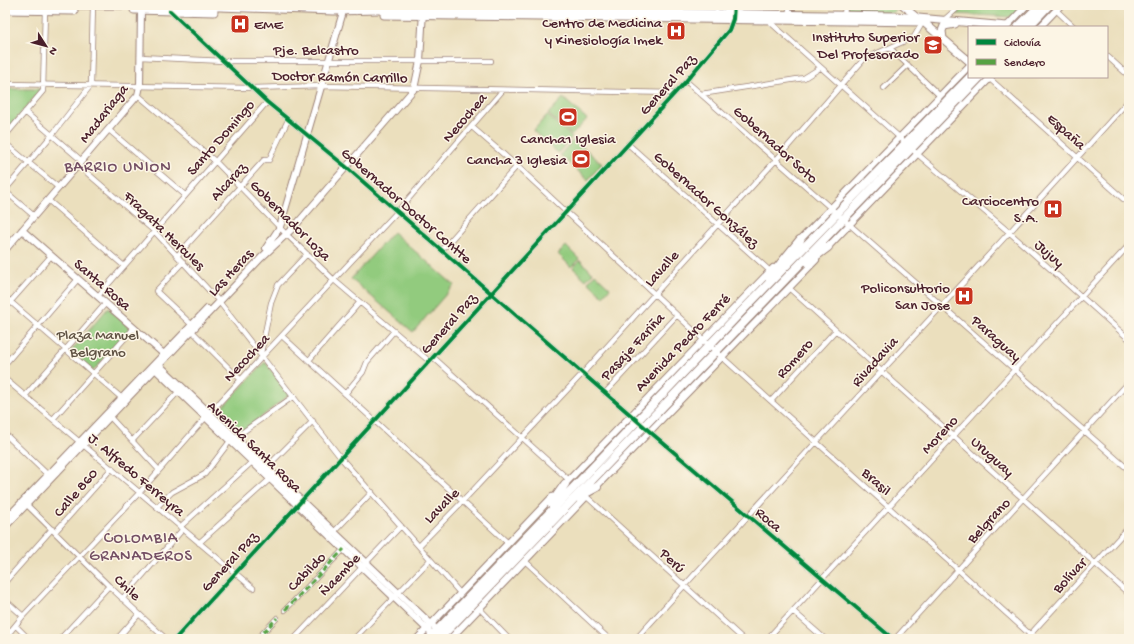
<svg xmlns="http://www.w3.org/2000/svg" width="1134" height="644" font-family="'Gochi Hand',sans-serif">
  <rect width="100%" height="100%" fill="#fcf5e5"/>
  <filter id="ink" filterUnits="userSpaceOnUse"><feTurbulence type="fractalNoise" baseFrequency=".025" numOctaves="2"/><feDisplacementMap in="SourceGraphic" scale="8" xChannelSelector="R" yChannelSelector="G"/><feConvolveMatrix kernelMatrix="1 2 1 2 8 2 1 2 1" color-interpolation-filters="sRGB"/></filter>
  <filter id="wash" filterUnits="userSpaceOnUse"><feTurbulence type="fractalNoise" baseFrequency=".012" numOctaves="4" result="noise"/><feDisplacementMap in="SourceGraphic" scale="16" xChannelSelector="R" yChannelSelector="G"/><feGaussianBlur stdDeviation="0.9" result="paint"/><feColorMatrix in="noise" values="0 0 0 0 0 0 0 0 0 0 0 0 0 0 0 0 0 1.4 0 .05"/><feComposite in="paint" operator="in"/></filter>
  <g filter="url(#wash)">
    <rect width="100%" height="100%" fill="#ebdfbd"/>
    <path fill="#92cb7e" stroke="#6e7554" d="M 848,5 L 894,5 L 896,10 L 893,13 L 848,12 Z
      M 965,5 L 1023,5 L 1012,17 L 955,14 Z
      M 5,89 L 41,89 L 5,133 Z
      M 563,98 L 587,119 L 572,135 L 548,114 Z
      M 547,115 L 572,137 L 558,153 L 533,131 Z
      M 574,139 L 602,164 L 588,180 L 560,155 Z
      M 393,232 L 454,285 L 413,332 L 351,279 Z
      M 566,246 L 579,259 L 571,267 L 558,254 Z
      M 580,260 L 593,273 L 586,280 L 573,268 Z
      M 595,274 L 610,288 L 603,296 L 588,282 Z
      M 108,308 L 131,329 L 93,371 L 71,351 Z
      M 265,362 L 290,394 L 239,435 L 217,413 Z"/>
  </g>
  <g filter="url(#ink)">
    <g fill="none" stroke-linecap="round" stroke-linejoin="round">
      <g stroke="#9a7f74" stroke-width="6">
        <path id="street" d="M 1056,10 L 1074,27
          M 170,11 L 267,102 L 345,166 L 649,431 L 893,639
          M 908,11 L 913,5
          M 680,15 L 681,5
          M 789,15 L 789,5
          M 844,17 L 845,5
          M 769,19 L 771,23 L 907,144
          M 944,20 L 961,5
          M 890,48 L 940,96
          M 1107,56 L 1129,76
          M 140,57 L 224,61 L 491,61
          M 990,79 L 1129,204
          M 686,81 L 1129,470
          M 5,84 L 252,88 L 322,86 L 675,93
          M 884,88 L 908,65
          M 701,94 L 804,78 L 820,68
          M 138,95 L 215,161 L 286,234 L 334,280 L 429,361
          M 25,112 L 82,161
          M 472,127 L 517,166 L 721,356 L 1035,639
          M 109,130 L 185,195
          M 5,136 L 43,91 L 45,9
          M 5,143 L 59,188
          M 628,144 L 770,271
          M 915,152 L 1010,233 L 1129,339
          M 78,165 L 154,231 L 217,299 L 341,458 L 460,593
          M 5,190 L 52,135 L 91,85 L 93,5
          M 5,191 L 34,216
          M 48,200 L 124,266
          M 5,241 L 9,245
          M 442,250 L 517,166
          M 177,256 L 264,160 L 269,160 L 288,120
          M 183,262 L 156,291 L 192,325
          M 789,288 L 1129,594
          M 98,296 L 267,102
          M 5,297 L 124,400
          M 5,308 L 51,256
          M 192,331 L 241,380
          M 282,336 L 508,543
          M 261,353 L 271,303 L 278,285 L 307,254
          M 433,357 L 569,480
          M 309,360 L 360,302
          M 5,364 L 78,279
          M 5,379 L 253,588
          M 605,393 L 677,315
          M 345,394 L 363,372 L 367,362 L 394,331
          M 25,396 L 106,303
          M 771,401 L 835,331
          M 110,417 L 159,470
          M 53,419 L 134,328
          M 5,434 L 50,477
          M 132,441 L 180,390
          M 265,469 L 313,421
          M 587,497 L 743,639
          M 25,503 L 109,586 L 166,639
          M 5,506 L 14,515
          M 157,507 L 172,492 L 205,474 L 230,441 L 294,396
          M 180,527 L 252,462
          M 55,532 L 112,468
          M 332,534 L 372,492
          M 199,543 L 270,479
          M 419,546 L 463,501 L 583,373 L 776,160 L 864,59 L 914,37 L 924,20
          M 525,561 L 609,639
          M 5,582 L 52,529
          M 122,599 L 183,529
          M 5,600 L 23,616
          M 479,608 L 509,639
          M 285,610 L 344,549
          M 793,611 L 825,639
          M 16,626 L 29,639
          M 5,638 L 23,616 L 140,492 L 206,417 L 397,212 L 503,90
          M 60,639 L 109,586
          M 117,639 L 139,614
          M 175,639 L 686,81 L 729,30 L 733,19 L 734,5
          M 257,639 L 277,618
          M 294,639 L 401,526
          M 354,639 L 430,560
          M 636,639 C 799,458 967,282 1129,100
          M 767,639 L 1129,245
          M 895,639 L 1129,382
          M 1026,639 L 1129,527"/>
      </g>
      <g stroke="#9a7f74" stroke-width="8">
        <path id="secondary" d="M 902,5 L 917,17
          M 356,11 L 367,5
          M 1006,27 L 1027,5
          M 1040,27 L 1061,5
          M 22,230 L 166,356
          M 797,243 L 969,66
          M 266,248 L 280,227 L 345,5
          M 826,249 L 991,77
          M 5,250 L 138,95 L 140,86 L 141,10
          M 157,363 L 434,627
          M 153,367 L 429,631
          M 563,486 L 773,268
          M 594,489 L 816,260
          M 5,520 L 207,309
          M 5,527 L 261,258 L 295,226 L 414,89 L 420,61 L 423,11
          M 417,639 L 552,497
          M 450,639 L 586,497"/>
      </g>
      <g stroke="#9a7f74" stroke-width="9">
        <path id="primary" d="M 23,5 L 164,5 L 334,11 L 423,9 L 896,16 L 1007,26
          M 5,10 L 74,11
          M 134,10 L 214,12
          M 384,15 L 924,22
          M 921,20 L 969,61
          M 943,39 L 942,31 L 944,26 L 955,24"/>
      </g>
      <g stroke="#9a7f74" stroke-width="10">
        <path id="highway" d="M 1018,27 L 1040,5
          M 1028,27 L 1049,5
          M 808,262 L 828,247
          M 769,278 L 800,240
          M 580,499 L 586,493 L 597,487
          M 551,504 L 565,484
          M 429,639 L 741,312 L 970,77
          M 439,639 L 980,77"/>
      </g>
      <use href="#street" stroke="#fff" stroke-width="4.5"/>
      <use href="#secondary" stroke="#fff" stroke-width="6"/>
      <use href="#primary" stroke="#fff" stroke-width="7"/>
      <use href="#highway" stroke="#fff" stroke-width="8"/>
      <path stroke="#56a243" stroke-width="3" stroke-dasharray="6 3" stroke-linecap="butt" d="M 285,610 L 344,549
        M 257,639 L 277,618"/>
      <g stroke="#fcf5e5" stroke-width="6">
        <path id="cycleway" d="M 170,11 L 267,102 L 345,166 L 649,431 L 893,639
          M 175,639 L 686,81 L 729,30 L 733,19 L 734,5"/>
      </g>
      <use href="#cycleway" stroke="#00873e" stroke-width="4"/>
    </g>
  </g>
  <defs>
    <g id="hospital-square" transform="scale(1)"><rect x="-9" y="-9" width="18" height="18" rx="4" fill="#c8321e" stroke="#fcf5e5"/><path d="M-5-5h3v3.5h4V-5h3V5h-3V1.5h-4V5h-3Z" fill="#fff"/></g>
    <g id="university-square" transform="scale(1)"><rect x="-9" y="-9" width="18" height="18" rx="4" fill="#c8321e" stroke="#fcf5e5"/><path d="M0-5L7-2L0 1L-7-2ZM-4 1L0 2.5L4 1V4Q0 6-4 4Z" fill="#fff"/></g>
    <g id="stadium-square" transform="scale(1)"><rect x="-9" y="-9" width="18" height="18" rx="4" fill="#c8321e" stroke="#fcf5e5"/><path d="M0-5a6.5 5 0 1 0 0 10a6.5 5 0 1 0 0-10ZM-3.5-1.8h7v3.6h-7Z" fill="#fff"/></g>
  </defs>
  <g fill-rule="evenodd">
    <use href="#hospital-square" x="240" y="24"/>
    <use href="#hospital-square" x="676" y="31"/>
    <use href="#university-square" x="933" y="45"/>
    <use href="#stadium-square" x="568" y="117"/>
    <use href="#stadium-square" x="581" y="159"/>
    <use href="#hospital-square" x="1053" y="209"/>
    <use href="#hospital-square" x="964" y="296"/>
  </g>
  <g text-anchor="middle" stroke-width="3" stroke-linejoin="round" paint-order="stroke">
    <g font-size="15" fill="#4a1f2b" stroke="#fcf5e5" text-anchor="end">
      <text x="662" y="27">Centro de Medicina<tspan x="662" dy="17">y Kinesiología Imek</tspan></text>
      <text x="254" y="29" text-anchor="start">EME</text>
      <text x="919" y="41">Instituto Superior<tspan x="919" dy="17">Del Profesorado</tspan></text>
      <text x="568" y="143" text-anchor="middle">Cancha1 Iglesia</text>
      <text x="567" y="164">Cancha 3 Iglesia</text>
      <text x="1039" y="205">Carciocentro<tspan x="1039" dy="17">S.A.</tspan></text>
      <text x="950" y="292">Policonsultorio<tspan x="950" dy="17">San Jose</tspan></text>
    </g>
    <g font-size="15" fill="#4a1f2b" stroke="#fcf5e5">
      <text x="316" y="54">Pje. Belcastro</text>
      <text transform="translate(340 76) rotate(1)" y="5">Doctor Ramón Carrillo</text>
      <text transform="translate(667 84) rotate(-48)" y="5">General Paz</text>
      <text transform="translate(103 113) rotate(-52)" y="5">Madariaga</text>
      <text transform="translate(464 117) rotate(-49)" y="5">Necochea</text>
      <text transform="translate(1067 131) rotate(42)" y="5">España</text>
      <text transform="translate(220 137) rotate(-49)" y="5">Santo Domingo</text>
      <text transform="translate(776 144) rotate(42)" y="5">Gobernador Soto</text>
      <text transform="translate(228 181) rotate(-47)" y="5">Alcaraz</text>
      <text transform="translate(707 199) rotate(42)" y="5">Gobernador González</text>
      <text transform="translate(407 205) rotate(41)" y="5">Gobernador Doctor Contte</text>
      <text transform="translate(291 220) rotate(45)" y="5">Gobernador Loza</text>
      <text transform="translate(165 230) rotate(44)" y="5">Fragata Hercules</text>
      <text transform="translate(1050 253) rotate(42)" y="5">Jujuy</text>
      <text transform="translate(661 268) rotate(-48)" y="5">Lavalle</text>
      <text transform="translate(230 272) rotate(-47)" y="5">Las Heras</text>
      <text transform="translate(103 284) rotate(41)" y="5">Santa Rosa</text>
      <text transform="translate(448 323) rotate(-48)" y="5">General Paz</text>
      <text transform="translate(997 338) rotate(42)" y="5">Paraguay</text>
      <text transform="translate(682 342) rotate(-46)" y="5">Avenida Pedro Ferré</text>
      <text transform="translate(632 346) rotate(-47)" y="5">Pasaje Fariña</text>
      <text transform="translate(246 357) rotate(-47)" y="5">Necochea</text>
      <text transform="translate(794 358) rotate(-48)" y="5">Romero</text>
      <text transform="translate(874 361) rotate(-48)" y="5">Rivadavia</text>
      <text transform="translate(939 434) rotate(-47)" y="5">Moreno</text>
      <text transform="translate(255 446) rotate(44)" y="5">Avenida Santa Rosa</text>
      <text transform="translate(993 456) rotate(42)" y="5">Uruguay</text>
      <text transform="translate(137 474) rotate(40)" y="5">J. Alfredo Ferreyra</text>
      <text transform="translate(877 481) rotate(42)" y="5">Brasil</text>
      <text transform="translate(75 492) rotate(-49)" y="5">Calle 860</text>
      <text transform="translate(441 505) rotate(-45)" y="5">Lavalle</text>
      <text transform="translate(769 519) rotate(41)" y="5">Roca</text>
      <text transform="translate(988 520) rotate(-47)" y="5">Belgrano</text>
      <text transform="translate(673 560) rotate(43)" y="5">Perú</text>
      <text transform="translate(229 561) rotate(-47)" y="5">General Paz</text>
      <text transform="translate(306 571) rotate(-46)" y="5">Cabildo</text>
      <text transform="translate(339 574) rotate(-47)" y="5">Ñaembe</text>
      <text transform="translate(1069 575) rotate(-47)" y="5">Bolívar</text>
      <text transform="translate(128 587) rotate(43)" y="5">Chile</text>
    </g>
    <g font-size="15" fill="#605344" stroke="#fcf5e5">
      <text x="98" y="339">Plaza Manuel<tspan x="98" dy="17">Belgrano</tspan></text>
    </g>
    <g font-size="16" letter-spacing="1" fill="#744f64" stroke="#fcf5e5">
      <text x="118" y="171">BARRIO UNION</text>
      <text x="141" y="542">COLOMBIA<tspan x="141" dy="18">GRANADEROS</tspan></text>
    </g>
  </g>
  <rect width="1134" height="644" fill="none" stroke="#fcf5e5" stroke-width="20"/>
  <rect x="968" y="26" width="140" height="52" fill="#fcf5e5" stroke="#b59f9b"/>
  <rect x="976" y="39" width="20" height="6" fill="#00873e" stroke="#b59f9b"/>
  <text x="1004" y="46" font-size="12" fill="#4a1f2b">Ciclovía</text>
  <rect x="976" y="59" width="20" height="6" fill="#56a243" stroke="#b59f9b"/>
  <text x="1004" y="66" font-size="12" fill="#4a1f2b">Sendero</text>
  <g transform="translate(46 46) rotate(126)" stroke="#fcf5e5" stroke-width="3" paint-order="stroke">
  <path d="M0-3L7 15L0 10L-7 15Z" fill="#4a1f2b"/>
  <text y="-6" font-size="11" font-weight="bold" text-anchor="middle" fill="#4a1f2b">N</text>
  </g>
</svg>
